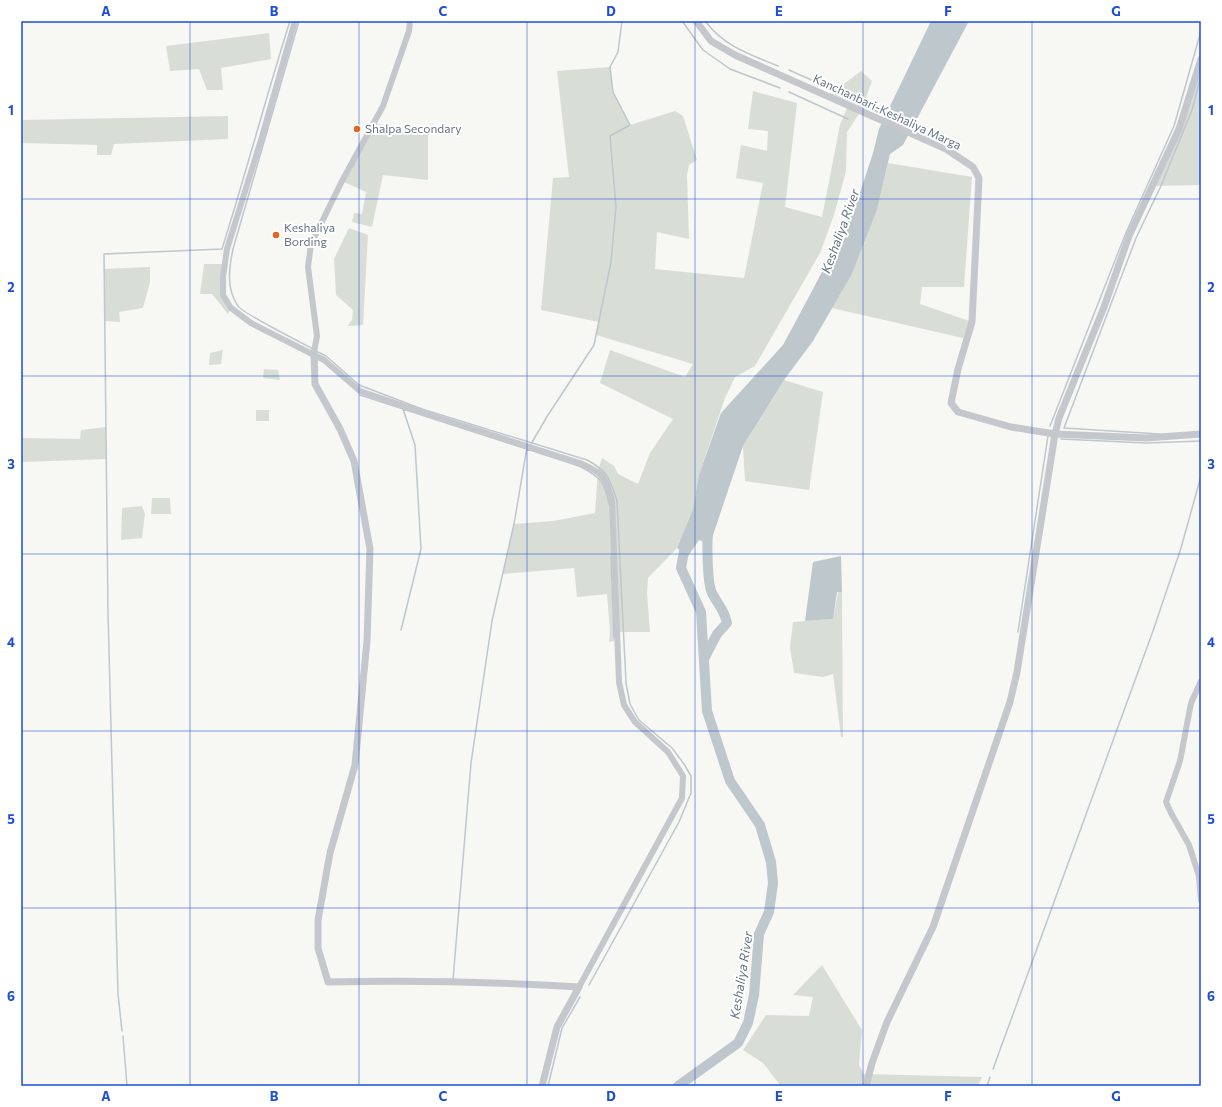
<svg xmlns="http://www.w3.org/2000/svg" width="1222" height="1107" font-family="Commissioner,sans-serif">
  <rect width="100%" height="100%" fill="#f7f7f4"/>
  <path fill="#d8ded5" d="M 269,33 L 271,59 L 221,68 L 223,90 L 207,90 L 199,69 L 170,71 L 166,46 Z
    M 1201,59 L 1201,185 L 1154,186 L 1179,129 Z
    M 610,67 L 613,92 L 630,125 L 675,111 L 683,116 L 697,160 L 689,165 L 687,175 L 689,239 L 657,232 L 655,269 L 744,278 L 763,183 L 736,178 L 741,145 L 767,151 L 768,131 L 748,129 L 753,91 L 797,103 L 785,207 L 822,217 L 840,125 L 848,105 L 828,96 L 861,71 L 872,81 L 861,111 L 847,132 L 846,171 L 834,215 L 820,253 L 755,366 L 735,377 L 725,398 L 699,475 L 693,509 L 677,548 L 648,578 L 647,593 L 650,632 L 618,632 L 618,640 L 609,642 L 610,632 L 607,594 L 577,597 L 574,568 L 503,574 L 514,524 L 553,521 L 595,513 L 598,471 L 602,458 L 614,466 L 618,474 L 638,484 L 650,453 L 673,419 L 600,383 L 610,350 L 685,377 L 693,364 L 596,335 L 599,322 L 541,310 L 553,178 L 569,177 L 557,71 Z
    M 228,116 L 228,139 L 114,144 L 111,155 L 97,155 L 97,145 L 21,143 L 21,120 Z
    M 373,124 L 428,129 L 428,180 L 383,175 L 372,227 L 352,222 L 354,213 L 362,214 L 366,192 L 342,181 Z
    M 888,163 L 972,177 L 964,287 L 922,287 L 920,304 L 972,322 L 967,339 L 832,308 L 852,274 L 877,210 Z
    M 349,228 L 368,235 L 363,325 L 347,326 L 352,320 L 353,310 L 336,295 L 334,259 Z
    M 204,264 L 225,264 L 223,294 L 231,308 L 228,314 L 212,294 L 200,294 Z
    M 150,267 L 150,282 L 143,308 L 119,312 L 120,322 L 104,321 L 104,269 Z
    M 223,350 L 221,364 L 209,365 L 210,353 Z
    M 264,369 L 278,370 L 280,380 L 263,378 Z
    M 784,380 L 823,392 L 809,490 L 745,481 L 743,446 Z
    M 256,410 L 269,410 L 269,421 L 256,421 Z
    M 106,427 L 106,459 L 21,462 L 21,438 L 80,439 L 81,430 Z
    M 152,498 L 170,498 L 171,514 L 151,514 Z
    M 142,506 L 145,514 L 142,538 L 121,540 L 122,508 Z
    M 838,592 L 842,592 L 843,737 L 841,737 L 833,674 L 823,677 L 794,673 L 790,647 L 793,622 L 833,619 Z
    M 822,965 L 862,1030 L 859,1065 L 864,1074 L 982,1077 L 978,1086 L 780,1085 L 763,1063 L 743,1050 L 766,1015 L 809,1016 L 813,997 L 793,995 Z"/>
  <path fill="#bdc7cc" d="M 931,21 L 969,21 L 903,145 L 890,154 L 877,210 L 852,274 L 813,341 L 784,380 L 743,446 L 710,544 L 699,540 L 688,556 L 677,548 L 693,509 L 699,475 L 721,413 L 783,345 L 812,291 L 855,208 L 873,153 L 879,129 Z
    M 841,556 L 842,592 L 837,592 L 833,619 L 805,621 L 813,562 Z"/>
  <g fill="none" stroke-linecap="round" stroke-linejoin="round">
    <path stroke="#bdc7cc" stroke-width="1.5" d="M 299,21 L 233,249 C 229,268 226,289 238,306 C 242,313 302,343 313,349
      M 682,21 L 703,50 L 730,69 L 780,88
      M 705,21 C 725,47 749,54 778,66
      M 789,70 L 852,98 L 885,116
      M 789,92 L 848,119
      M 316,351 L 326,356 L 359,385 L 422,409 L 587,460 C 608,471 610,479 617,501 L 626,683 L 630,704 L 639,720 L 672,748 L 684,764 L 691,776 L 691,793 L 679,822 L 589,985
      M 360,395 L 579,466 C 599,476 605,481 609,504
      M 1050,426 L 1125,235 L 1174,126 L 1201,31
      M 1159,434 L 1064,428 L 1136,238 L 1160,188 L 1192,110 L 1201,75
      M 1061,439 L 1146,443 L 1201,441
      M 531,444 L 548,415 L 594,345 L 611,262 L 616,207 L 610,136 L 630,125 L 613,92 L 610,67 L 618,52 L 622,21
      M 611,556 L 614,637
      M 401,630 L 421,549 L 415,445 L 403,409
      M 1018,632 L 1048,436
      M 453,980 L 471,763 L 492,621 L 514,524 L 527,447
      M 122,1031 L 118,994 L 108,613 L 104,254 L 222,249 C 246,173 266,97 290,21
      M 123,1036 L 127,1086
      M 993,1069 L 1153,631 L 1181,548 L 1201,476
      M 548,1086 L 562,1028 L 580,997
      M 987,1086 L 990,1077"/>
    <path stroke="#bdc7cc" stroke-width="10" d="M 704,659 L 717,634 L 727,623 C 724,609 718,605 712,593 C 707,583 707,542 708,531
      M 678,1086 L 738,1043 L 748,1023 L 754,995 L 759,934 L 769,912 L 773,883 L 771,862 L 760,825 L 730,781 L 707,711 L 701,612 L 681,568 L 686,541"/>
    <path stroke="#c4c7cb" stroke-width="6" d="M 295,21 L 261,140 L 227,249 L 223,277 L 223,295 L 231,308 L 251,323 L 324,360 L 360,391 L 445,420 L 580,463 C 605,474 605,476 612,501 L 619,682 L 624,705 L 635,722 L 668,752 L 683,776 L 682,798 L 579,987
      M 314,352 L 317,336 L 308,267 L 311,244 L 342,181 L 383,106 L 409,31 L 410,21
      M 1201,681 L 1191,703 L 1180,761 L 1166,802 L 1171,813 L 1189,845 L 1199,876 L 1201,900"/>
    <path stroke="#c4c7cb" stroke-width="7" d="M 696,21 L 711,41 L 735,55 L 946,149 L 973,167 L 979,178 L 972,322 L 958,369 L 951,403 L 958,412 L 1011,427 L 1055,434 L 1146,438 L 1201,434
      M 314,352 L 315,384 L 340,429 L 354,461 L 370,549 L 367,641 L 355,765 L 330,853 L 318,920 L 318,948 L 328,982 C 412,980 496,982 579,987 L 557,1027 L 542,1086
      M 866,1086 L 872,1063 L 887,1022 L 933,927 L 1010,702 L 1017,672 L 1055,434 L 1059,418 L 1104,307 L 1129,236 L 1179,129 L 1201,59"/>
  </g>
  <path fill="none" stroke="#1d4ed8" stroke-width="1" stroke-opacity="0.55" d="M 190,21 L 190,1086M 359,21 L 359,1086M 527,21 L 527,1086M 695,21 L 695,1086M 863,21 L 863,1086M 1032,21 L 1032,1086M 21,199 L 1201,199M 21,376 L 1201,376M 21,554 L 1201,554M 21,731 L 1201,731M 21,908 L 1201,908"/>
  <g fill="#e26428" stroke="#fff" stroke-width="1.5">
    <circle cx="357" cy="129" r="4"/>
    <circle cx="276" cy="235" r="4"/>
  </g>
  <g text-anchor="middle" stroke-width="4" stroke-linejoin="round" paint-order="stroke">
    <g font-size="12" fill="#667485" stroke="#fff">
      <text transform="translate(887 112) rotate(25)" y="4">Kanchanbari-Keshaliya Marga</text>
    </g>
    <g font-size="12" fill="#667485" stroke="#fff" text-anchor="start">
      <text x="365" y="133">Shalpa Secondary</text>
      <text x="284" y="232">Keshaliya<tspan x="284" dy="14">Bording</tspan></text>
    </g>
    <g font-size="13" font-style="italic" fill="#627681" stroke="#fff">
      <text transform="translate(840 231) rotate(-70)" y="5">Keshaliya River</text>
      <text transform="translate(741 975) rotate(-81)" y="5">Keshaliya River</text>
    </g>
  </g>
  <rect width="1222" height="1107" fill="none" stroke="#ffffff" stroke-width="44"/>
  <rect x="22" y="22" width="1178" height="1063" fill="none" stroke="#1d4ed8" stroke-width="1.5"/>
  <g font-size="13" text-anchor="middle" font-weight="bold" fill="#1d4ed8">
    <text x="106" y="16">A</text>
    <text x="274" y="16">B</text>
    <text x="443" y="16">C</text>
    <text x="611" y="16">D</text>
    <text x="779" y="16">E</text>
    <text x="948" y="16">F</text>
    <text x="1116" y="16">G</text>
    <text x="11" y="115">1</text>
    <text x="1211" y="115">1</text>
    <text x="11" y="292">2</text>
    <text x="1211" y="292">2</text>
    <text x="11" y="469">3</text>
    <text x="1211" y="469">3</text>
    <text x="11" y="647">4</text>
    <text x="1211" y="647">4</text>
    <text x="11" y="824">5</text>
    <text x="1211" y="824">5</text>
    <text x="11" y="1001">6</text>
    <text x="1211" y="1001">6</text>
    <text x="106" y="1101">A</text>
    <text x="274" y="1101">B</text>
    <text x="443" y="1101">C</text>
    <text x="611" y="1101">D</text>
    <text x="779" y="1101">E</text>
    <text x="948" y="1101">F</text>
    <text x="1116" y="1101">G</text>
  </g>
</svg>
